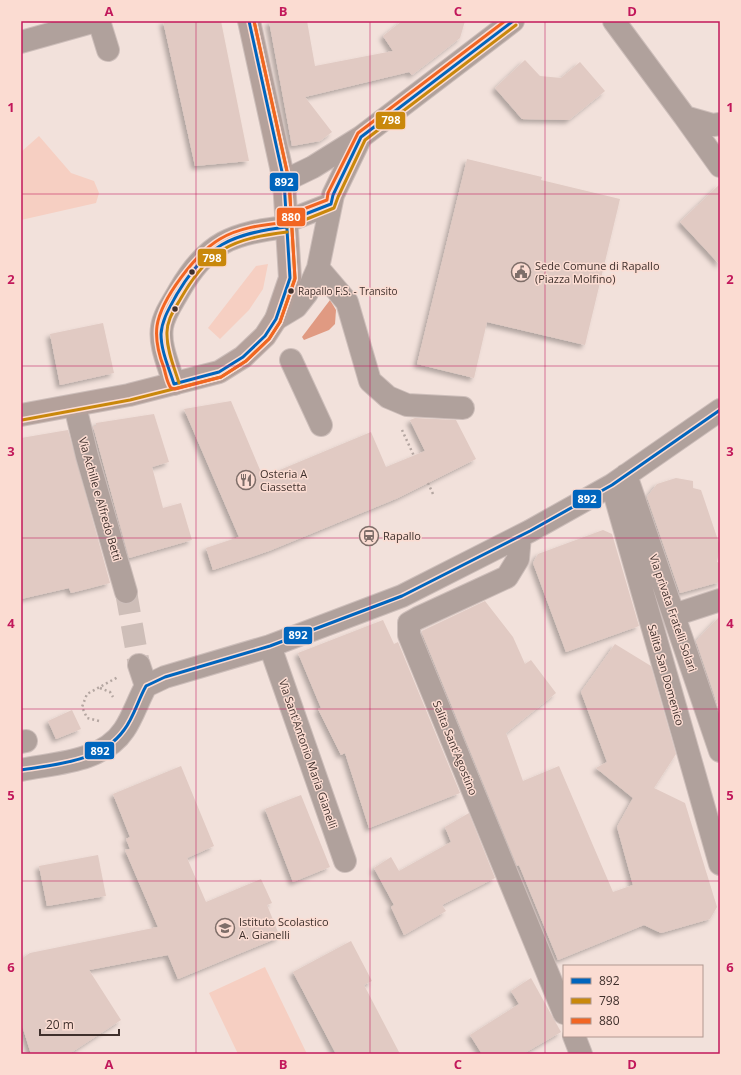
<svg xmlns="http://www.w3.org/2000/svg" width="741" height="1075" font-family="'Open Sans',sans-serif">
  <defs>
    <filter id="shadow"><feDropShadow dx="-3.5" dy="3.5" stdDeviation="2" flood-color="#0004"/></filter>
  </defs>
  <rect width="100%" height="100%" fill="#f2e1db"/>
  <path fill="#f6cfc2" d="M 39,136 L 71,173 L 94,181 L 99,193 L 96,203 L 21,220 L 21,152 Z
    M 268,264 L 263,289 L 249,310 L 220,339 L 208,328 L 256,266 Z
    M 265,967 L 307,1054 L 238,1054 L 209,993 Z"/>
  <path fill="#e09a82" d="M 330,300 L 336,310 L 335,324 L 329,330 L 304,340 L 302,337 Z"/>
  <path fill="#e1cac3" filter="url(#shadow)" d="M 163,21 L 221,21 L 249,161 L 195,166 Z
    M 269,21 L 307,21 L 315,66 L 393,51 L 383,36 L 402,21 L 465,21 L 460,38 L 412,75 L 409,72 L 305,97 L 332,132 L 320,141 L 292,146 Z
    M 525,60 L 540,76 L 561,78 L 580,62 L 605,91 L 569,120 L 522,119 L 495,88 Z
    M 467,159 L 542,177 L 541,180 L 620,199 L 585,345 L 487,322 L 474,378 L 417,364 Z
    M 720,184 L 720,265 L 680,222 Z
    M 103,323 L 114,373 L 60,385 L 50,334 Z
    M 231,401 L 263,477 L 371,432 L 386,467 L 425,451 L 410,420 L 415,418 L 456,420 L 476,459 L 398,498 L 269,551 L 213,570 L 206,548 L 239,537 L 184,409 Z
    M 154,414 L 169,462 L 152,467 L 163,508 L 181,503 L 192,540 L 129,558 L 93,426 L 96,426 L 96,423 Z
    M 68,430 L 110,583 L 71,593 L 69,588 L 21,599 L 21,438 Z
    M 676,478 L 693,481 L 693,488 L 701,490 L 720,546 L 717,562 L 720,563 L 720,582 L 680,593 L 647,497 L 657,484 Z
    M 603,530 L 612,534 L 639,626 L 566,652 L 533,563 L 538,554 Z
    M 485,601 L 513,637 L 525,664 L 531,660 L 556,693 L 506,733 L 523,781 L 559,766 L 613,892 L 633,885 L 617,827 L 633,798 L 596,768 L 607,762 L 581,692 L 615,644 L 651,666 L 676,754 L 654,788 L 685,803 L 717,907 L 710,919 L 661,933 L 644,925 L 558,960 L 519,865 L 517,866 L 422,633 L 422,631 Z
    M 720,616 L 720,712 L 696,641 Z
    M 383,620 L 394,644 L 398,642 L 460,793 L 369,828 L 345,753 L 341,755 L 318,709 L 321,708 L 298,653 Z
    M 72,710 L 81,729 L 56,739 L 48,721 Z
    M 181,766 L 214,846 L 187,858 L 206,902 L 261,879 L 272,903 L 267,905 L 280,937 L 178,979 L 168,955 L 89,970 L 121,1020 L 69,1054 L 31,1054 L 21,1022 L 21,959 L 30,953 L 158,927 L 125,850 L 130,849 L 126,839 L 130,837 L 113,794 Z
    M 301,795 L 330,867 L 293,882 L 265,809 Z
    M 469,813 L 495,878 L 442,905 L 446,911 L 404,935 L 391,907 L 394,905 L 374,868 L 391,857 L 399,871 L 451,842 L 445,827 Z
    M 98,855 L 106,896 L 47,906 L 39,866 Z
    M 351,941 L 372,981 L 364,985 L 400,1054 L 336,1054 L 293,972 Z
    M 531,978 L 561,1032 L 523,1054 L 482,1054 L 470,1035 L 519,1004 L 511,991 Z"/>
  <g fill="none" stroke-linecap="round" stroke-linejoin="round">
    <path stroke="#cebeb8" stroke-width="22" stroke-dasharray="22 11" stroke-linecap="butt" d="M 126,592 L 139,665"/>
    <g stroke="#cdbeba" stroke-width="24">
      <path id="minor" d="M 99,21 L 108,50
        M 614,21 L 685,117 L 713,125 L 720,124
        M 21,42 L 96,21
        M 685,117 L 720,166
        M 284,181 L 313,167 L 361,137 L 513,21
        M 285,222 L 331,204
        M 318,268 L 347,302 L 370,381 L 388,397 L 407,405 L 463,408
        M 276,319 L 296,307 L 307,293 L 318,268 L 333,195 L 361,137
        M 291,360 L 321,425
        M 174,384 C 169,366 159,345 162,327 C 164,314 173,302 179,291 C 207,242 233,233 286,227
        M 75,406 L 87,456 L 126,592
        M 626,475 L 720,751
        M 612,485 L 720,864
        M 520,536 L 518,559 L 507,577 L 418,618 L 409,623 L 409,635 L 564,1013
        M 674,615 L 720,600
        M 270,646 L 345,861
        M 146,686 L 165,677 L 270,646 L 402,596 L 530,531 L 612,485 L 720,410
        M 21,742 L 26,741
        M 21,770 C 55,763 103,762 124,730 C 133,717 138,700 146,686 L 139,665
        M 574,1036 L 581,1054"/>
    </g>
    <g stroke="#cdbeba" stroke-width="24">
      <path id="major" d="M 21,415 L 129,395 L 219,372 L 243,357 L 265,336 L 276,319 L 290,278 L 284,181 L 249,21"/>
    </g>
    <path stroke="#b4a6a1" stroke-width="2.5" stroke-dasharray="2 3" stroke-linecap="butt" d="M 402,430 L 414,456
      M 428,483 L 433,494
      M 100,688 L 110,692 L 113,697
      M 99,721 L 87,718 L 82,707 L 87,694 L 118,677"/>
    <use href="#minor" stroke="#b0a19c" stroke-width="22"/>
    <use href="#major" stroke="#b4a19b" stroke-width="22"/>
    <g stroke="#fbdcd2" stroke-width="6">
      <path id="bus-1" d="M 249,21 L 284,181 L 290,278 L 276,319 L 265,336 L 243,357 L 219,372 L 174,384 C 169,368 161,351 161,334 C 162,319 170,307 177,294 C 206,245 231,234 286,227
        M 285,222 L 331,204 L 333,195 L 361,137 L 513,21
        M 146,686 L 165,677 L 270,646 L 402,596 L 530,531 L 612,485 L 720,410
        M 21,770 C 57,764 101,762 124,730 C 134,717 138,700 146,686"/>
    </g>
    <g stroke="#fbdcd2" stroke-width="6">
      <path id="bus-2" d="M 287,227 L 334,208 L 338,197 L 365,140 L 516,25
        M 179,383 C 174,367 167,351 167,335 C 166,321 174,310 181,298 C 209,249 231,239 287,232
        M 22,420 L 130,400 L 221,377 L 246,361 L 269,339 L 280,322 L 295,278 L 289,181 L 254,21"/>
    </g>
    <g stroke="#fbdcd2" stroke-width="6">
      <path id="bus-3" d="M 254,21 L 289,180 L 295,279 L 280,322 L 269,339 L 246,361 L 221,377 L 175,389 L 171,388 C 167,383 166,375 164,368 C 159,355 155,341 157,326 C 161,299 196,253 220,239 C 238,228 261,225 282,223
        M 283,217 L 327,200 L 328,193 L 358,133 L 505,21"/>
    </g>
    <use href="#bus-1" stroke="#0065bd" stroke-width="3"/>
    <use href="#bus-2" stroke="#c9880b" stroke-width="3"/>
    <use href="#bus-3" stroke="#f26522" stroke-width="3"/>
  </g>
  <path fill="none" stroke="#c2185b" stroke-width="1" stroke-opacity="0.55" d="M 196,21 L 196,1054M 370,21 L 370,1054M 545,21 L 545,1054M 21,194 L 720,194M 21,366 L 720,366M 21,538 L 720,538M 21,709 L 720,709M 21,881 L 720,881"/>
  <defs>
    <g id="civic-ring" transform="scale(1)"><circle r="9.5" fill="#fbdcd2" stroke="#7e6e69" stroke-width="1.5"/><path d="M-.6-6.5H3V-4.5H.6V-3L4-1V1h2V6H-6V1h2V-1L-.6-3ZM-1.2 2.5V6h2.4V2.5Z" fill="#7e6e69"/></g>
    <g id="restaurant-ring" transform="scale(1)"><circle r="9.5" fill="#fbdcd2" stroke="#7e6e69" stroke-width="1.5"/><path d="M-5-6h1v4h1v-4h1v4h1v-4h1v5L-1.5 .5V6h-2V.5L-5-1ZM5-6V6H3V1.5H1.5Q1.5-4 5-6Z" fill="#7e6e69"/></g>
    <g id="station-ring" transform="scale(1)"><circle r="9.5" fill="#fbdcd2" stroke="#7e6e69" stroke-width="1.5"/><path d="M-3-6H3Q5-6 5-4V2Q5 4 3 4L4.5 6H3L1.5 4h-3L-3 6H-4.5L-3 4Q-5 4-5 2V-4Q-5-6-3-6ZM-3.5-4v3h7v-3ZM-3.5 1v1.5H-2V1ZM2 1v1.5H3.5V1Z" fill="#7e6e69"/></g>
    <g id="school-ring" transform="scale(1)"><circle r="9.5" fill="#fbdcd2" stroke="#7e6e69" stroke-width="1.5"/><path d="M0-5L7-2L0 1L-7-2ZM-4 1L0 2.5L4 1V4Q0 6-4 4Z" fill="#7e6e69"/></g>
  </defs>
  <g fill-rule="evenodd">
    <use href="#civic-ring" x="521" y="272"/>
    <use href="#restaurant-ring" x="246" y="480"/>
    <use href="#station-ring" x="369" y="536"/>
    <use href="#school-ring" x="225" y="928"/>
  </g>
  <g fill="#3f302c" stroke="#fbdcd2" stroke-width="1.5">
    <circle cx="192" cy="272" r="3.5"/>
    <circle cx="291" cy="291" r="3.5"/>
    <circle cx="175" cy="309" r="3.5"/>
  </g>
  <g text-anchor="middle" stroke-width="3" stroke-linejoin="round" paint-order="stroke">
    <g font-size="10" fill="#3f302c" stroke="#fbdcd2" text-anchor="start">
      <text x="298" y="295">Rapallo F.S. - Transito</text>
    </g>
    <g font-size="11" fill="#3f302c" stroke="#fbdcd2" text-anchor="start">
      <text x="535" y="270">Sede Comune di Rapallo<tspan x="535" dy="13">(Piazza Molfino)</tspan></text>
      <text x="260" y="478">Osteria A<tspan x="260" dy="13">Ciassetta</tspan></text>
      <text x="383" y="540">Rapallo</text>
      <text x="239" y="926">Istituto Scolastico<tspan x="239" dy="13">A. Gianelli</tspan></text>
    </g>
    <g font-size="11" fill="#3f302c" stroke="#fbdcd2">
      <text transform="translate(100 499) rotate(74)" y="4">Via Achille e Alfredo Betti</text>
      <text transform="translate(673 613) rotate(71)" y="4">Via privata Fratelli Solari</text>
      <text transform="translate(666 675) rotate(74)" y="4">Salita San Domenico</text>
      <text transform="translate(455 748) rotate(68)" y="4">Salita Sant'Agostino</text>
      <text transform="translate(308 754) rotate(71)" y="4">Via Sant'Antonio Maria Gianelli</text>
    </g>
  </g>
  <g stroke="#fbdcd2" stroke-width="1.5">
    <rect x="375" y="111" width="31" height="19" rx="4" fill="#c9880b"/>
    <rect x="269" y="172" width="30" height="20" rx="4" fill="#0065bd"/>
    <rect x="276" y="207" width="30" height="20" rx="4" fill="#f26522"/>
    <rect x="197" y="248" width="30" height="19" rx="4" fill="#c9880b"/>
    <rect x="572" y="489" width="30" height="20" rx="4" fill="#0065bd"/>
    <rect x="283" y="626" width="30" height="19" rx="4" fill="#0065bd"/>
    <rect x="84" y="741" width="31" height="19" rx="4" fill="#0065bd"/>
  </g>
  <g font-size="11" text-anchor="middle" font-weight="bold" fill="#fff">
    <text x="391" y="124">798</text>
    <text x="284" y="186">892</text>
    <text x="291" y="221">880</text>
    <text x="212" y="262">798</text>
    <text x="587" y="503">892</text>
    <text x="298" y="639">892</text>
    <text x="100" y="755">892</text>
  </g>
  <rect width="741" height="1075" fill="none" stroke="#fbdcd2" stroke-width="44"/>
  <rect x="563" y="965" width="140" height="72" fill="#fbdcd2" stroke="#b09790"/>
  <rect x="571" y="978" width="20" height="6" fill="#0065bd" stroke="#b09790"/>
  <text x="599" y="985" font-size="12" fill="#3f302c">892</text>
  <rect x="571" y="998" width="20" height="6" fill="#c9880b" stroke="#b09790"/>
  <text x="599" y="1005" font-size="12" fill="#3f302c">798</text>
  <rect x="571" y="1018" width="20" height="6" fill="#f26522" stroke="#b09790"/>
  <text x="599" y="1025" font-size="12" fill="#3f302c">880</text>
  <path d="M40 1029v6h79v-6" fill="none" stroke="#3f302c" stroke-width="2"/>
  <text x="46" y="1029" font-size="12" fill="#3f302c" stroke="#fbdcd2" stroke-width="3" paint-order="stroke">20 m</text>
  <rect x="22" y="22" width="697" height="1031" fill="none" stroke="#c2185b" stroke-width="1.5"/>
  <g font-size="13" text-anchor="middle" font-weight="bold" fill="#c2185b">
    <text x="109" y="16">A</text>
    <text x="283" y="16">B</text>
    <text x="458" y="16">C</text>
    <text x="632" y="16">D</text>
    <text x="11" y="112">1</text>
    <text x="730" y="112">1</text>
    <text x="11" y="284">2</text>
    <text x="730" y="284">2</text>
    <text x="11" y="456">3</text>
    <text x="730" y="456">3</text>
    <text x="11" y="628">4</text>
    <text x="730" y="628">4</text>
    <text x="11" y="800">5</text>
    <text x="730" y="800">5</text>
    <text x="11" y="972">6</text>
    <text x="730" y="972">6</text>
    <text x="109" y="1069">A</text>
    <text x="283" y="1069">B</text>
    <text x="458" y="1069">C</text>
    <text x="632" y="1069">D</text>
  </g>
</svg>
